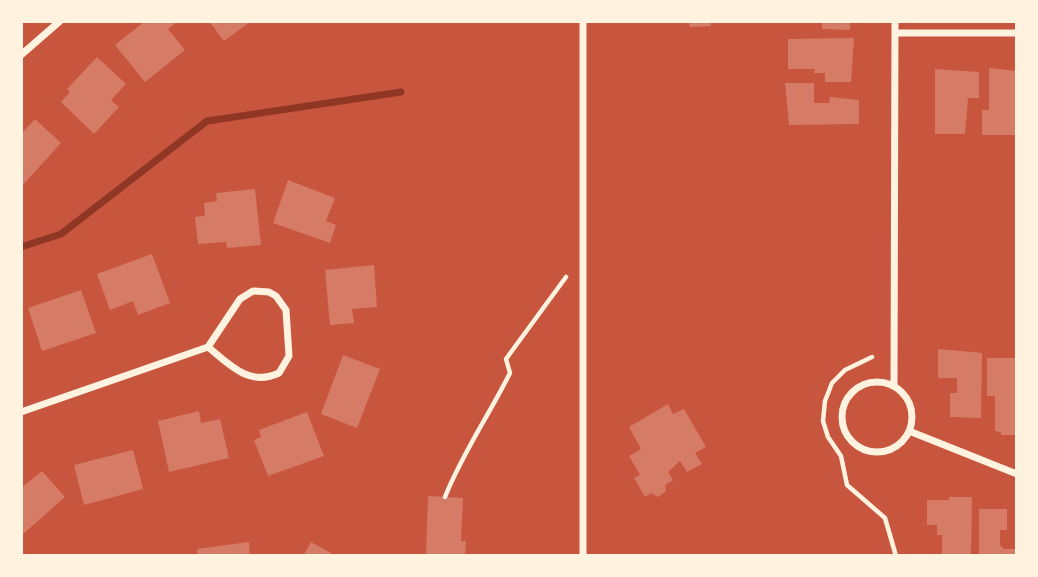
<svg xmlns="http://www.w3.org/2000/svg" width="1038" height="577" font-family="Manrope,sans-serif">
  <rect width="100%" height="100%" fill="#c8553d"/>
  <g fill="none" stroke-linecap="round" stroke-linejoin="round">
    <path stroke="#8f3625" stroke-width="7" d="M 21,247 L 61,234 L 207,121 L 401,92"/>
  </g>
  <path fill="#d67c66" d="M 145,21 L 178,21 L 168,29 L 185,50 L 145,82 L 115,45 Z
    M 209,21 L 251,21 L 224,41 Z
    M 689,21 L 710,21 L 711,26 L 690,27 Z
    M 822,21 L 850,21 L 850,30 L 822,29 Z
    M 854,38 L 851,82 L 825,82 L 825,73 L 814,73 L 815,69 L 788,69 L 788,39 Z
    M 97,57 L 126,84 L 111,100 L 119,107 L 94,134 L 61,102 L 70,92 L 67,89 Z
    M 989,68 L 1017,71 L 1017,135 L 982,135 L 982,110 L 989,110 Z
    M 935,69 L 979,72 L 979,98 L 968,98 L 965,134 L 935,134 Z
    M 785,83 L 814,83 L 814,103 L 829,103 L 830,97 L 859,100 L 859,124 L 789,125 Z
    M 35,119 L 61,143 L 21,187 L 21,134 Z
    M 288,180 L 335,198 L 326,221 L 336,225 L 330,243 L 273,223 Z
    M 255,189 L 261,245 L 227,248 L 226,242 L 198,244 L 195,217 L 205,216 L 204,203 L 217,201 L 216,193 Z
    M 152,254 L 170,303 L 138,315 L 133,301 L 110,310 L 97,274 Z
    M 374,265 L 377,307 L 352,309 L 354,323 L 330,325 L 325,270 Z
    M 81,290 L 96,333 L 42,351 L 28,308 Z
    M 938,349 L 982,353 L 981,418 L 950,417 L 950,393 L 957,393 L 957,378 L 938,378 Z
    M 343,355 L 380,369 L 357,428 L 321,414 Z
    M 987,358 L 1017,358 L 1017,435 L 1001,435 L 1001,432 L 995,431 L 995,396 L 987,396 Z
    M 668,404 L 673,414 L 684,409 L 706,447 L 695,453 L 702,464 L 687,472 L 680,461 L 668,472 L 673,480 L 665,485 L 666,491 L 658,497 L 651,493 L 645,497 L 634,478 L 640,475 L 629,456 L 641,449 L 629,427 Z
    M 199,411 L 201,423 L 220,419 L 229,458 L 169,472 L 158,421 Z
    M 307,412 L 324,456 L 268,476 L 254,440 L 261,437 L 259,430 Z
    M 133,450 L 143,489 L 84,505 L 74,465 Z
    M 42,471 L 65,497 L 22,535 L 21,488 Z
    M 428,496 L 463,498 L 461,541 L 466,541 L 465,556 L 426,556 Z
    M 949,497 L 972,497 L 971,556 L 942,556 L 942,535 L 937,535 L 937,525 L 927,525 L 927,500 L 949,500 Z
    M 979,509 L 1007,509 L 1007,530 L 1000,530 L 1000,545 L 1004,549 L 1017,549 L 1017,556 L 979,556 Z
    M 249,542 L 250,556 L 198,556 L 197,549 Z
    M 311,542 L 336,556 L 303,556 Z"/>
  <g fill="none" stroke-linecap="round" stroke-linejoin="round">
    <path stroke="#fff3e0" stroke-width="4.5" d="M 872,357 L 845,370 L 832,383 L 825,401 L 823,421 L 828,437 L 841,456 L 847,485 L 885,518 L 896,556
      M 445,497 C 462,454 489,415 510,373 L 506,359 L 566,277"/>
    <path stroke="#fff3e0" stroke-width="7" d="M 583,21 L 583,556
      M 895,33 L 1017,33
      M 21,55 L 60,21
      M842 417a35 35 0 1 1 70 0a35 35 0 1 1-70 0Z
      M 894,386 L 895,21
      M 21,412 L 208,347 L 240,299 L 253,291 L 269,292 L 276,296 L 286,310 L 289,356 L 279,373 C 249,387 230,365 208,347
      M 909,431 L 1017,474"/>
  </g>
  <rect width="1038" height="577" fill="none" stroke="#fff3e0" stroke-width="46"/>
</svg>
